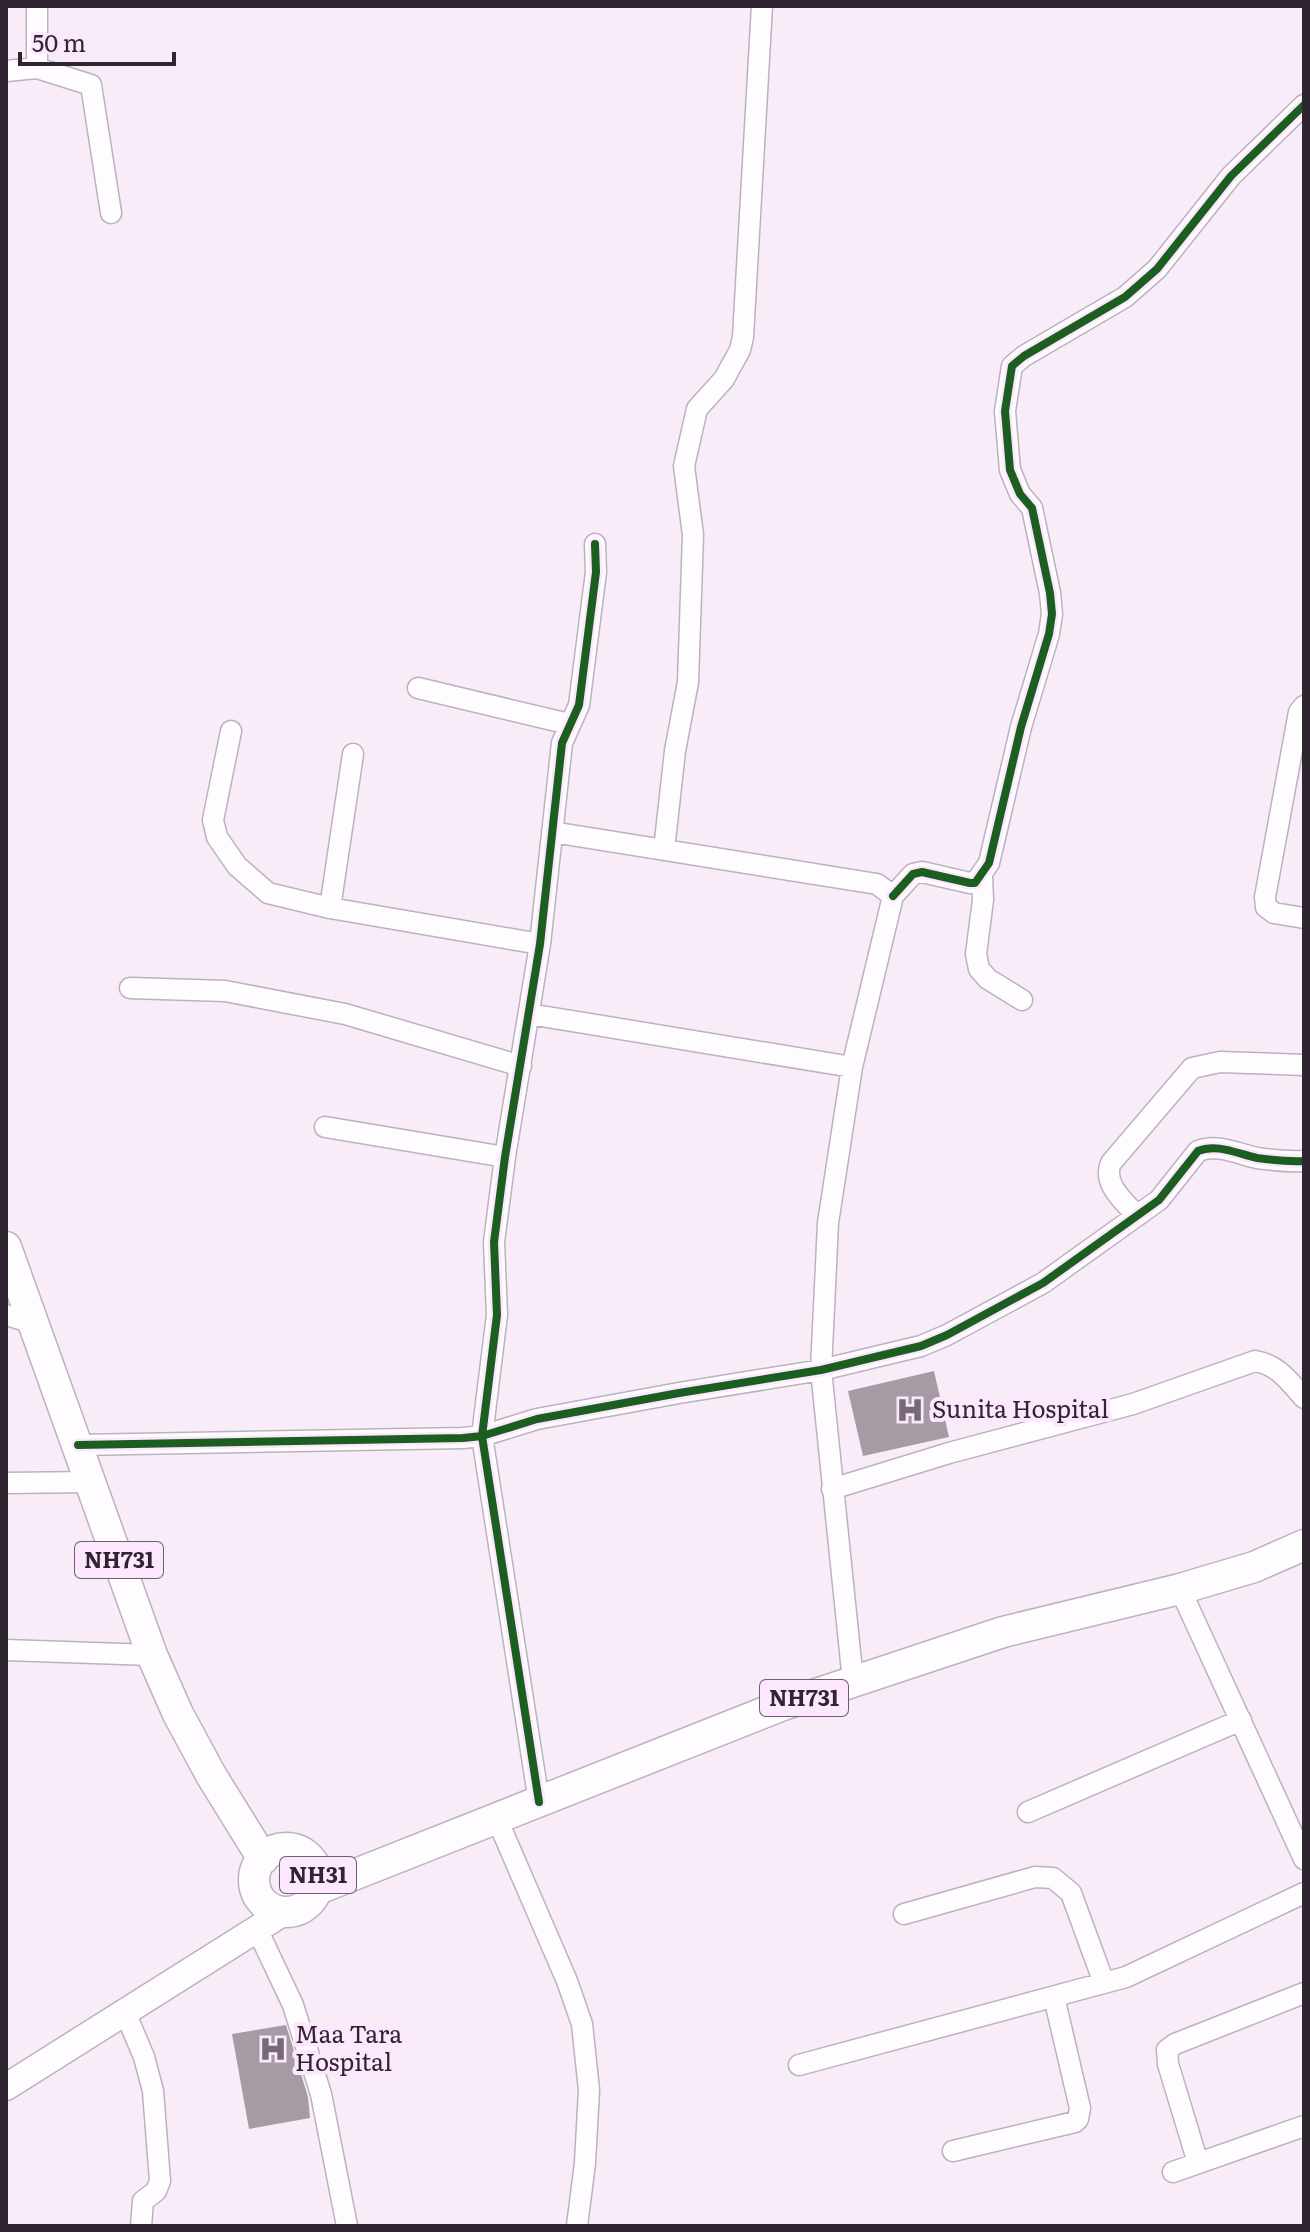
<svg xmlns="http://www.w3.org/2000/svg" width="1310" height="2232" font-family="Literata,serif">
  <rect width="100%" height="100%" fill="#f8ecf9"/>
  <path fill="#a59ba5" d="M 934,1371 L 949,1437 L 863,1456 L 848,1391 Z
    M 286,2025 L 308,2097 L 310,2118 L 249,2129 L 232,2034 Z"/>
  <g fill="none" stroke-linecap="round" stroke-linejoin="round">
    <g stroke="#bcb2bd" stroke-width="23">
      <path id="minor" d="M 37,6 L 37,68 L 91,85 L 111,213
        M 6,71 L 37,68
        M 418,688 L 569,724
        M 1304,706 L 1299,712 L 1265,897 L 1266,907 L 1274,913 L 1304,918
        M 231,731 L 213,820 L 217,837 L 237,866 L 268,893 L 330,908 L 540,944
        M 552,832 L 877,884 L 893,896 L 852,1067 L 828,1223 L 821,1370 L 853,1681
        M 664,850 L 675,751 L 688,682 L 693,535 L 684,466 L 697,409 L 724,379 L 740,350 L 743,337 L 762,6
        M 982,876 L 983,900 L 976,954 L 979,969 L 988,979 L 1022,1000
        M 893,896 L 913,874 L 922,872 L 970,883 L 975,883 L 989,863 L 1021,727 L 1049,634 L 1052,614 L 1050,593 L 1032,508 L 1020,494 L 1010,470 L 1005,411 L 1012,366 L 1024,356 L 1125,297 L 1157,269 L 1231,176 L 1304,105
        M 330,908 L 353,754
        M 130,988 L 225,991 L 345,1014 L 521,1066
        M 529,1014 L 852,1067
        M 325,1127 L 505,1157
        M 1137,1216 C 1124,1201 1102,1184 1111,1163 L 1192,1068 L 1220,1062 L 1304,1065
        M 6,1315 L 33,1323
        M 78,1445 L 463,1438 L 482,1436 L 537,1419 L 679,1393 L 821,1370 L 921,1346 L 947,1335 L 1043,1283 L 1159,1200 L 1198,1151 C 1217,1143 1238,1154 1257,1158 C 1272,1160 1289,1162 1304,1161
        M 6,1483 L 91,1482
        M 832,1489 L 949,1453 L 1133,1404 L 1255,1361 C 1278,1365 1289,1381 1304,1398
        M 1180,1589 L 1304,1859
        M 6,1650 L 152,1655
        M 539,1802 L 482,1436 L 497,1315 L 494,1242 L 505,1157 L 540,944 L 562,743 L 579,705 L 596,572 L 595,544
        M 1028,1812 L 1241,1720
        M 497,1819 L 567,1981 L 582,2024 L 589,2090 L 585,2163 L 577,2226
        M 904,1914 L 1035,1877 L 1053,1878 L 1071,1893 L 1104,1983
        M 257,1929 L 293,2005 L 321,2094 L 347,2226
        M 125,2012 L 144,2057 L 153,2091 L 160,2181 L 156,2191 L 143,2201 L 141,2226
        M 799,2065 L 1126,1977 L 1304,1893
        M 953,2151 L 1075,2122 L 1078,2119 L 1080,2108 L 1054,1997
        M 1198,2163 L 1168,2064 L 1167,2050 L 1175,2044 L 1304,1993
        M 1173,2172 L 1304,2126"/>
    </g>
    <g stroke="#bcb2bd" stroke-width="29">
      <path id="major" d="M 6,2087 L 284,1912"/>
    </g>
    <g stroke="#bcb2bd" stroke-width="33">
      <path id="highway" d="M 6,1247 L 152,1655 L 178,1714 L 211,1775 L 263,1859
        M254 1880a32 32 0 1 1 64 0a32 32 0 1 1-64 0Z
        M 318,1889 L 783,1705 L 1003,1632 L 1180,1589 L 1254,1567 L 1304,1545"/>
    </g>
    <use href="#minor" stroke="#fefcfe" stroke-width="20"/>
    <use href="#major" stroke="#fefcfe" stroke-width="26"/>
    <use href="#highway" stroke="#fefcfe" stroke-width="30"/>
    <g stroke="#fde7fe" stroke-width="13">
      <path id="cycleway" d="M 893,896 L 913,874 L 922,872 L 970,883 L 975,883 L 989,863 L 1021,727 L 1049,634 L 1052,614 L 1050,593 L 1032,508 L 1020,494 L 1010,470 L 1005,411 L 1012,366 L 1024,356 L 1125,297 L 1157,269 L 1231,176 L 1304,105
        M 78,1445 L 463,1438 L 482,1436 L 537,1419 L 679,1393 L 821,1370 L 921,1346 L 947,1335 L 1043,1283 L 1159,1200 L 1198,1151 C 1217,1143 1238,1154 1257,1158 C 1272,1160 1289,1162 1304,1161
        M 539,1802 L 482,1436 L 497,1315 L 494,1242 L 505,1157 L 540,944 L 562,743 L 579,705 L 596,572 L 595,544"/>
    </g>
    <use href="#cycleway" stroke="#1b5e20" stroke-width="8"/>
  </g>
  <defs>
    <g id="hospital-bare" transform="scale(2.16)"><path d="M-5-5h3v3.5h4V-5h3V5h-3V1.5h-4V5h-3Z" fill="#756b76" stroke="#fde7fe" stroke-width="2.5" paint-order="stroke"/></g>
  </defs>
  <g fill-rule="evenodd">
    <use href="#hospital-bare" x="910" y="1410"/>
    <use href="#hospital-bare" x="273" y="2049"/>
  </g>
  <g text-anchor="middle" stroke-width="8" stroke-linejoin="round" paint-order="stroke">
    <g fill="#fde7fe" stroke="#6d5f6e" stroke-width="2">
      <rect x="75" y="1542" width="88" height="36" rx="6"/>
      <rect x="760" y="1680" width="88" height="36" rx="6"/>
      <rect x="280" y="1857" width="76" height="36" rx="6"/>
    </g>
    <g font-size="22" font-weight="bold" fill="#2f2530">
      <text x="119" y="1568">NH731</text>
      <text x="804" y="1706">NH731</text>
      <text x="318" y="1883">NH31</text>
    </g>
    <g font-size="24" fill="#2f2530" stroke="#fde7fe" text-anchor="start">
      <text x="932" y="1418">Sunita Hospital</text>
      <text x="295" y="2043">Maa Tara<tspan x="295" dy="28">Hospital</tspan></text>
    </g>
  </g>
  <rect width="1310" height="2232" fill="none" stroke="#2f2530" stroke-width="16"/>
  <path d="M20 52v12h154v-12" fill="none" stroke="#2f2530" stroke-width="4"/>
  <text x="32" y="52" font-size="24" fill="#2f2530" stroke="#fde7fe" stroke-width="6" paint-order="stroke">50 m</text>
</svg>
